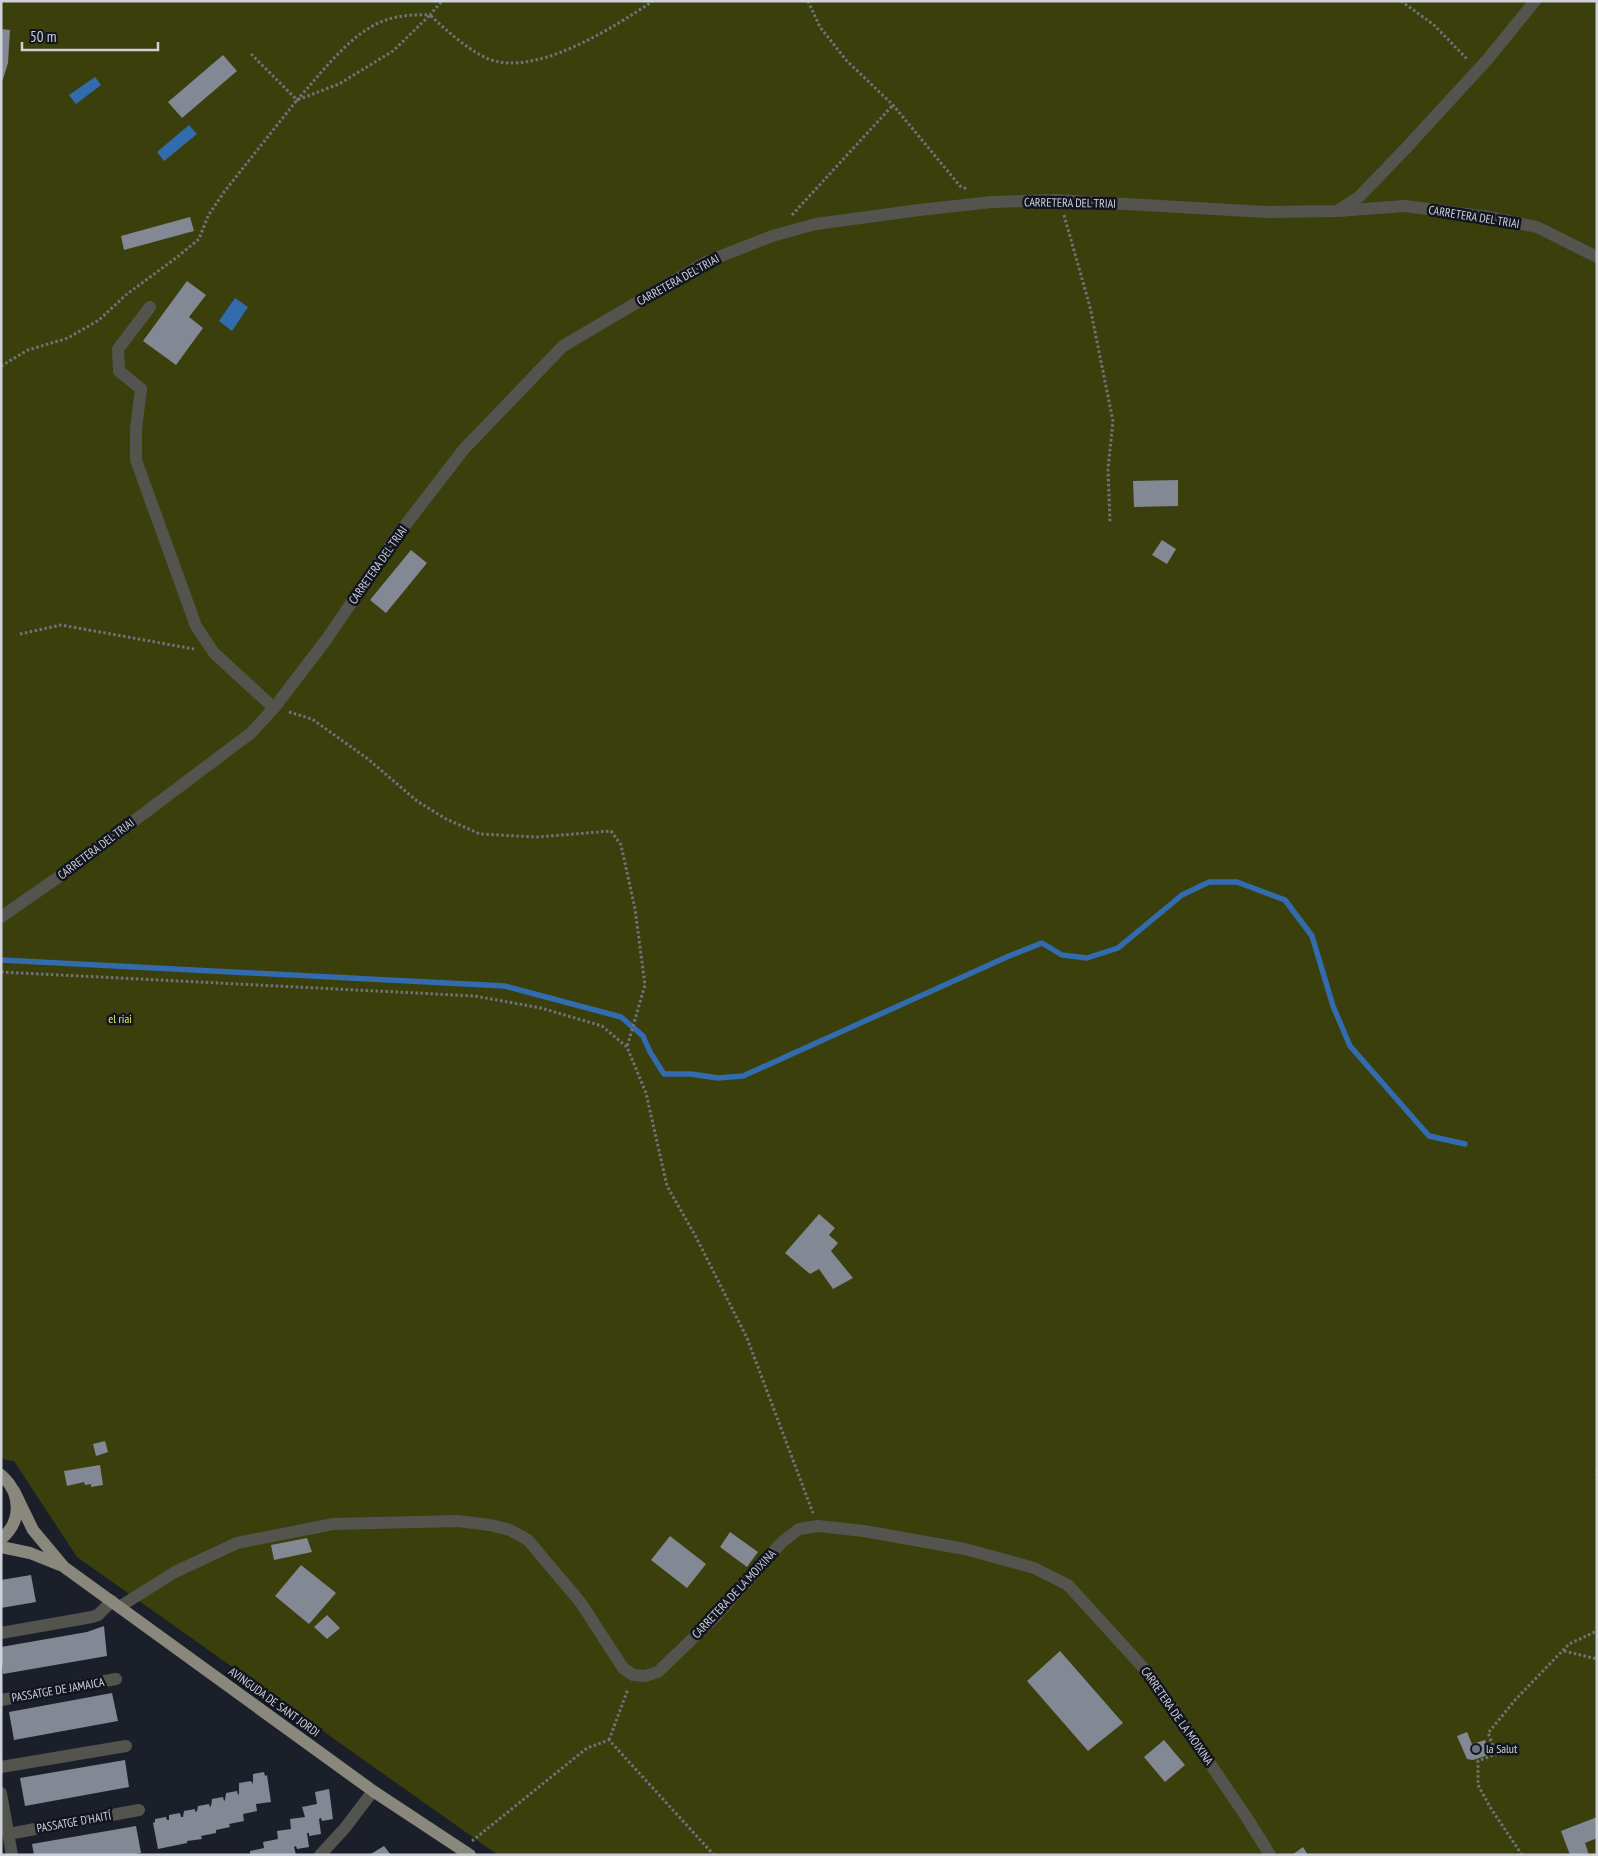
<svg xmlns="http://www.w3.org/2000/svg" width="1598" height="1856" font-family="'PT Sans Narrow',sans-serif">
  <rect width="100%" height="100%" fill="#1b1f29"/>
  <path fill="#3a3f0c" d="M 1,1 L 1597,1 L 1597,1855 L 498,1855 L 77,1557 L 14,1461 L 1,1459 Z"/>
  <path fill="#326caf" d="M 95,77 L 101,85 L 76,104 L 69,95 Z
    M 189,125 L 197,134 L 164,161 L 157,152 Z
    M 235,298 L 248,307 L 232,331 L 219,321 Z"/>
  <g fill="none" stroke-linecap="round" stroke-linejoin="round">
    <path stroke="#326caf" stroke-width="5.5" d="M 1,960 L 505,986 L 621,1017 L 643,1036 L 650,1052 L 664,1074 L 691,1074 L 718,1078 L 743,1076 L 1009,956 L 1042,943 L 1062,955 L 1087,958 L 1118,948 L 1182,895 L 1209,882 L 1237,882 L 1285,900 L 1312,936 L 1333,1006 L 1350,1046 L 1429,1136 L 1465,1144"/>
  </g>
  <path fill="#838895" d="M 1,29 L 10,30 L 8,63 L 2,82 Z
    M 223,55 L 237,71 L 182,118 L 168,102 Z
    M 190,217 L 194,231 L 124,250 L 121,236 Z
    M 187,281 L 206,295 L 189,317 L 203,328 L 176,365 L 143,341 Z
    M 1178,480 L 1178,506 L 1134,507 L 1133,481 Z
    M 1162,540 L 1176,549 L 1167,564 L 1152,555 Z
    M 411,550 L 427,563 L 386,613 L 370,600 Z
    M 819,1214 L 835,1228 L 829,1235 L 838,1243 L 831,1251 L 853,1278 L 833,1289 L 819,1269 L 810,1274 L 785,1253 Z
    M 105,1441 L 108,1452 L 96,1456 L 93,1444 Z
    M 100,1465 L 103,1485 L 91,1487 L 91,1484 L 85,1485 L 84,1482 L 67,1486 L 64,1471 Z
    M 730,1532 L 758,1552 L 747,1567 L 720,1547 Z
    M 670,1536 L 706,1564 L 687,1588 L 651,1560 Z
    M 307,1538 L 312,1552 L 274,1560 L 271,1545 Z
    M 301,1565 L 336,1593 L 309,1624 L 275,1596 Z
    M 31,1575 L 36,1602 L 1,1608 L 1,1580 Z
    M 327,1615 L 340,1628 L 327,1639 L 314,1627 Z
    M 104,1626 L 107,1656 L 3,1674 L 1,1647 L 87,1632 Z
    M 1060,1651 L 1123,1723 L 1088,1751 L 1027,1681 Z
    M 112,1693 L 118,1721 L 14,1740 L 9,1712 Z
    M 1467,1732 L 1472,1744 L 1485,1740 L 1491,1754 L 1473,1760 L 1467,1759 L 1457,1736 Z
    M 1164,1740 L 1185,1765 L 1165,1782 L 1144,1757 Z
    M 125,1760 L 129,1787 L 25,1806 L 20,1778 Z
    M 264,1772 L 265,1776 L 267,1775 L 271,1802 L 256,1804 L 257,1811 L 243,1814 L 244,1821 L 229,1824 L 230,1827 L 216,1830 L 216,1833 L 201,1836 L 202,1839 L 187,1841 L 187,1843 L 158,1849 L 153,1823 L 155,1822 L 155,1819 L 166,1817 L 167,1820 L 169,1820 L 169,1815 L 180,1813 L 181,1817 L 183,1817 L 184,1811 L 195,1809 L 195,1812 L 197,1811 L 198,1806 L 209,1804 L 210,1807 L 211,1806 L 212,1799 L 223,1797 L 224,1801 L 225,1800 L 226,1793 L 237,1791 L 238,1795 L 239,1794 L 239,1783 L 251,1781 L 253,1784 L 253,1774 Z
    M 329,1789 L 333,1819 L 322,1821 L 321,1818 L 319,1819 L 321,1834 L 309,1836 L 309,1833 L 307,1833 L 309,1847 L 297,1849 L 296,1846 L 294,1847 L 296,1855 L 250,1855 L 250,1851 L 264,1848 L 263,1842 L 278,1839 L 277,1831 L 291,1829 L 290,1819 L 305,1817 L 302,1807 L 317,1804 L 315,1792 Z
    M 1597,1817 L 1597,1838 L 1585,1843 L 1589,1855 L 1570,1855 L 1561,1831 Z
    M 136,1826 L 141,1853 L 128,1855 L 34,1855 L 32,1844 Z
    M 384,1846 L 391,1855 L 369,1855 Z
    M 1303,1847 L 1308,1855 L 1292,1855 Z"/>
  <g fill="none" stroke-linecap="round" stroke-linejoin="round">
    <path stroke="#6f737b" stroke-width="3" stroke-dasharray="2.5 2.5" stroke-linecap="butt" d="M 808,1 L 820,27 L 846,60 L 893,105 L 960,186 L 967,189
      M 1401,1 L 1434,25 L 1468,60
      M 251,54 L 297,100 C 318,77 344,42 371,27 C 388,16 411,14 430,15 L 442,1
      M 792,215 L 893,105
      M 1064,215 L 1090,307 L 1113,421 L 1108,469 L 1110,523
      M 1,366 L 28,350 L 68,338 L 99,320 L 127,294 L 176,258 L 199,239 L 208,216 L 224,192 L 297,100 L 339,84 L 393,51 L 430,15 C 447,31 476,58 499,62 C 547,70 614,27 653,1
      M 20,634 L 61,625 L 194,649
      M 289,712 L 312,719 L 368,759 L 417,801 L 446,819 L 480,834 L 537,837 L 611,831 L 621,845 L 635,909 L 645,985 L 627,1047
      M 1,972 L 475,996 L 541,1008 L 602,1026 L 627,1047 L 646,1093 L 667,1186 L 696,1237 L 747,1338 L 813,1513
      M 1596,1444 L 1597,1444
      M 1597,1469 L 1597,1477
      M 1564,1651 L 1597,1659
      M 609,1740 L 628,1689
      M 472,1841 L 587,1748 L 609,1740 L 714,1855
      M 1522,1855 L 1490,1807 L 1478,1785 L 1478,1761 L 1496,1754 L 1488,1733 L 1516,1699 L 1569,1644 L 1597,1631"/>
    <path stroke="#54544e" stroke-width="12" d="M 1340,209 L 1359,197 L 1407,147 L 1487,60 L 1535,1
      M 150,307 L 118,349 L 119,371 L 141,389 L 136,429 L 136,460 L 196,626 L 214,653 L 274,708
      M 1,917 L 70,869 L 251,733 L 274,708 L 326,640 L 396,537 L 464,449 L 563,346 L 706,262 L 772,236 L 816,224 L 919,210 L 992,202 L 1056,200 L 1266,212 L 1338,211 L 1405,206 L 1489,217 L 1537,227 L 1597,257
      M 119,1607 L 175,1572 L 237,1543 L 333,1524 L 458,1521 L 490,1525 L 510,1530 L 528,1540 L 581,1603 L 623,1668 L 633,1675 L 645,1676 L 658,1672 L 715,1617 L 782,1542 L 799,1529 L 818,1526 L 864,1531 L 965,1549 L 1034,1568 L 1068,1585 L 1150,1675 L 1247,1818 L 1270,1855
      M 1,1633 L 92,1617 L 98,1615 L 112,1601
      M 1,1700 L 116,1679
      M 1,1767 L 126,1746
      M 1,1793 L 12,1855
      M 8,1834 L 139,1810
      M 320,1855 L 345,1828 L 373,1791"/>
    <path stroke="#8a887c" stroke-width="12" d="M 1,1475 C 22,1493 22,1522 1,1539
      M 14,1491 L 33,1530 L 64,1567 L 373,1791 L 470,1855
      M 1,1547 L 30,1553 L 60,1565"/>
  </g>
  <circle fill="#6b7280" stroke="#12151f" stroke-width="2" cx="1476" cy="1749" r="5"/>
  <g text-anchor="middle" stroke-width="5" stroke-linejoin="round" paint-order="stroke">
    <g font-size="12" fill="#cfd2d9" stroke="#12151f">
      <text transform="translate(1070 203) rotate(1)" y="4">CARRETERA DEL TRIAI</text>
      <text transform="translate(1474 217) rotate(9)" y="4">CARRETERA DEL TRIAI</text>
      <text transform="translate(678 280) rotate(-29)" y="4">CARRETERA DEL TRIAI</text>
      <text transform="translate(378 565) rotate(-55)" y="4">CARRETERA DEL TRIAI</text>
      <text transform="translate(96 849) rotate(-37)" y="4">CARRETERA DEL TRIAI</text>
      <text transform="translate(734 1594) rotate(-47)" y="4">CARRETERA DE LA MOIXINA</text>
      <text transform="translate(58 1690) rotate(-10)" y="4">PASSATGE DE JAMAICA</text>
      <text transform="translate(274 1702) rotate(36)" y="4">AVINGUDA DE SANT JORDI</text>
      <text transform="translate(1177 1716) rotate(55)" y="4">CARRETERA DE LA MOIXINA</text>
      <text transform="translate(74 1822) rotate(-10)" y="4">PASSATGE D'HAITÍ</text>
    </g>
    <g font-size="12" fill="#e1f070" stroke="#12151f">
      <text x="120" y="1023">el riai</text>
    </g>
    <g font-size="12" fill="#cfd2d9" stroke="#12151f" text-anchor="start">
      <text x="1486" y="1753">la Salut</text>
    </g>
  </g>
  <rect width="1598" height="1856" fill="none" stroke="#cfd2d9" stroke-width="5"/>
  <path d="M22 42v8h136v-8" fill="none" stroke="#cfd2d9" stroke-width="2.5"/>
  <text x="30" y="42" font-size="15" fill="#cfd2d9" stroke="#12151f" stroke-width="4" paint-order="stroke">50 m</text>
</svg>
